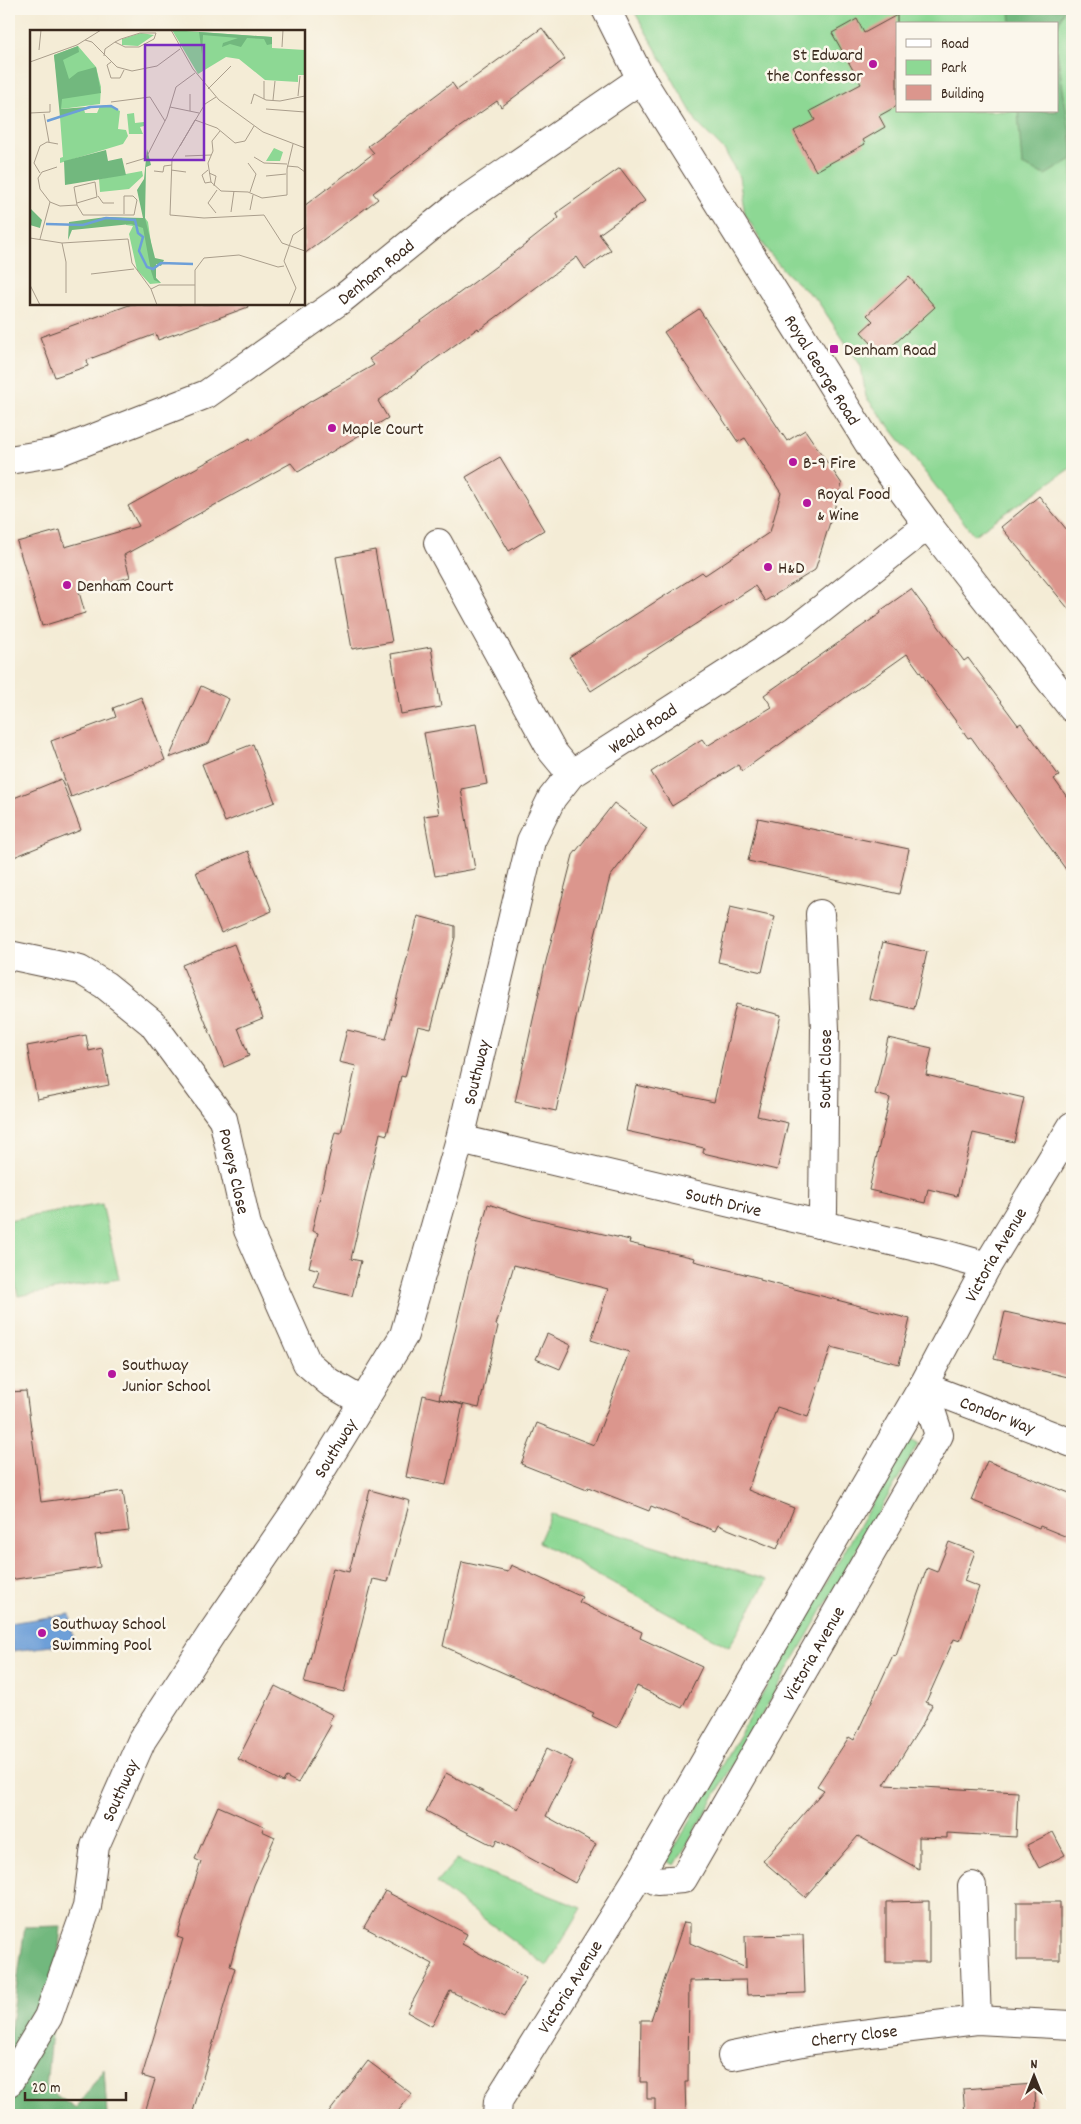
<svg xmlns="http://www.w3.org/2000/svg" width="1081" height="2124" font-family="Dekko,sans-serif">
  <rect width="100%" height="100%" fill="#fbf7ec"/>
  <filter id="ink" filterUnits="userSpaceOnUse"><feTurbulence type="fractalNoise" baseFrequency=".02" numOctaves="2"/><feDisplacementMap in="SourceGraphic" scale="10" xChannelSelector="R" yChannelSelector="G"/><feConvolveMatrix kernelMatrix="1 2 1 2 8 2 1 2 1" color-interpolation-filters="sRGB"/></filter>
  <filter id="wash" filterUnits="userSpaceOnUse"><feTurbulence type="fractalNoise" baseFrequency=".0096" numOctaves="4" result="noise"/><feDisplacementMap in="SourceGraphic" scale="20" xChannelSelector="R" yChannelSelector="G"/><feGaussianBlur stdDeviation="1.12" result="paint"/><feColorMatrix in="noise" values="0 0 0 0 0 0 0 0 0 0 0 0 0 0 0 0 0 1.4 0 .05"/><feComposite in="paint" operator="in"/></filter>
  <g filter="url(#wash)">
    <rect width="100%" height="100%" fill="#f4ecd6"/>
    <path fill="#8dd894" stroke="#648159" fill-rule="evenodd" d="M 633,9 L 1072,9 L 1072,467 L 974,535 L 866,397 L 861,366 L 817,300 L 787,274 L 769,253 L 745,214 L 739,177 L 725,151 L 698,124 ZM 897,24 L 1057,24 L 1057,111 L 897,111 Z
      M 102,1204 L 119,1279 L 18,1296 L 9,1251 L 9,1220 Z
      M 909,1439 L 918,1444 L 675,1865 L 667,1861 Z
      M 551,1514 L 767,1580 L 729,1647 L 539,1542 Z
      M 456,1860 L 582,1908 L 547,1966 L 436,1883 Z"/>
    <path fill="#72b87e" stroke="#56714e" d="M 1010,9 L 1064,9 L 1057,28 L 1057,24 L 1011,24 Z
      M 1057,51 L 1072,146 L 1072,159 L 1045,175 L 1022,165 L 1018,111 L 1057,111 Z
      M 61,1926 L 46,2088 L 76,2109 L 104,2068 L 107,2115 L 9,2115 L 9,2040 L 25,1927 Z"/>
    <path fill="#6d9fd8" stroke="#54647b" d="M 70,1614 L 74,1643 L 13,1651 L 9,1623 Z"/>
    <g id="blocks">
      <path fill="#db968d" d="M 897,15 L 897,106 L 879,116 L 885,127 L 863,140 L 865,144 L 816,171 L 794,131 L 815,120 L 810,111 L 861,84 L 832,33 L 857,19 L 864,33 Z
        M 542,28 L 565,59 L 501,107 L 497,101 L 454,131 L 373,193 L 378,199 L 304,254 L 304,206 L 374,153 L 368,146 L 452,83 L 457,90 Z
        M 620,168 L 645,201 L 599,234 L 611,250 L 585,269 L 577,257 L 479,330 L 478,328 L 378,401 L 388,418 L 298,472 L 291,463 L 124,555 L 130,577 L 79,592 L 85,613 L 42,626 L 17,542 L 60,530 L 65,547 L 139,526 L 128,506 L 250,438 L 251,441 L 311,401 L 374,365 L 369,359 L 521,248 L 559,218 L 556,213 Z
        M 909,277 L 935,307 L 882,355 L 861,332 L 873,321 L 867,315 Z
        M 132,304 L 247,304 L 248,307 L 158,340 L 156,334 L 121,347 L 87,360 L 88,366 L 55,377 L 40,337 Z
        M 699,309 L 787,441 L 805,430 L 842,484 L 815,570 L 765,601 L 755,586 L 591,691 L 569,657 L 702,572 L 705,575 L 770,532 L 781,493 L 745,438 L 738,442 L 664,332 Z
        M 500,457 L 544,530 L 509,551 L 466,477 Z
        M 1039,496 L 1072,536 L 1072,613 L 1001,527 Z
        M 375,550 L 392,642 L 352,649 L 336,557 Z
        M 911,589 L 964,661 L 968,658 L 1018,725 L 1021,723 L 1059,776 L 1054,779 L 1072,804 L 1072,878 L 971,737 L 968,738 L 907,654 L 742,771 L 738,765 L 672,806 L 651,772 L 702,739 L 707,746 L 772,707 L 764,695 L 881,613 L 880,611 Z
        M 431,647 L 441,707 L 401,714 L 391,654 Z
        M 201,686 L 229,699 L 209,743 L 169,758 Z
        M 141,697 L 165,760 L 71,797 L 51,741 L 116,717 L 113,708 Z
        M 476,724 L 487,784 L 461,789 L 475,869 L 435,876 L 424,816 L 439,814 L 424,733 Z
        M 253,744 L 275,802 L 225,822 L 202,764 Z
        M 61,779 L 81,830 L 9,859 L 9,800 Z
        M 614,803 L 647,828 L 610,877 L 589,959 L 556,1111 L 515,1102 L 545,965 L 573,855 Z
        M 758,818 L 909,849 L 899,894 L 748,861 Z
        M 248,851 L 272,911 L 221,933 L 196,872 Z
        M 730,907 L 775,917 L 762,972 L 718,962 Z
        M 418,916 L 455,926 L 455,937 L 431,1029 L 418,1026 L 405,1077 L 401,1076 L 387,1135 L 380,1133 L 351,1259 L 361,1261 L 352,1296 L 314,1287 L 319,1270 L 309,1267 L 318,1233 L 312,1231 L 335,1132 L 341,1133 L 356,1066 L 339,1062 L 347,1030 L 386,1039 Z
        M 883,942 L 927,952 L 914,1009 L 869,999 Z
        M 234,944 L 263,1018 L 238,1028 L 249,1056 L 224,1067 L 182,965 Z
        M 736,1004 L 781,1015 L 757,1116 L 788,1123 L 777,1170 L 703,1153 L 704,1148 L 626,1131 L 636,1085 L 714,1102 Z
        M 86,1035 L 89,1051 L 102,1048 L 109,1085 L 37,1099 L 27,1046 Z
        M 888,1038 L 932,1048 L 926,1075 L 1024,1098 L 1014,1142 L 973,1133 L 957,1196 L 928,1189 L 925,1203 L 869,1190 L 890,1098 L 875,1094 Z
        M 488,1204 L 528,1217 L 630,1240 L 629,1243 L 695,1258 L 694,1261 L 760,1278 L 760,1280 L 910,1319 L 899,1364 L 831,1347 L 808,1417 L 777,1407 L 748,1490 L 794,1508 L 777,1549 L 718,1525 L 715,1531 L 651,1506 L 649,1511 L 588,1487 L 587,1490 L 521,1464 L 537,1423 L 594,1445 L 629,1352 L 591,1340 L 608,1289 L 514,1265 L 496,1325 L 498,1326 L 479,1408 L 439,1399 L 468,1275 Z
        M 1005,1312 L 1072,1327 L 1072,1378 L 994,1359 Z
        M 547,1334 L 571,1345 L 560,1369 L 536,1359 Z
        M 26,1391 L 41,1502 L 123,1491 L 129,1531 L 95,1535 L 100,1567 L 9,1580 L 9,1392 Z
        M 423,1395 L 463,1405 L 446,1485 L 406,1477 Z
        M 987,1461 L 1072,1494 L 1072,1539 L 1040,1526 L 1039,1528 L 971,1500 Z
        M 370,1490 L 410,1501 L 388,1582 L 373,1579 L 344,1692 L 304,1683 L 333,1568 L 349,1572 Z
        M 949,1542 L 975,1552 L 964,1581 L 979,1587 L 960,1641 L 954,1639 L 926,1702 L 932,1705 L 923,1723 L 884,1785 L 1018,1792 L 1016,1837 L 947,1833 L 947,1838 L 919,1837 L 919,1869 L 858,1836 L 805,1897 L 763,1861 L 824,1790 L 817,1786 L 849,1737 L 854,1740 L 893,1655 L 896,1656 L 927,1568 L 937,1572 Z
        M 462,1562 L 508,1572 L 511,1565 L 582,1597 L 579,1602 L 642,1632 L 640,1638 L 702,1667 L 682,1708 L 637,1686 L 617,1728 L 592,1716 L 594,1713 L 443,1646 Z
        M 275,1686 L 333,1715 L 328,1723 L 331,1725 L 298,1783 L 286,1777 L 283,1782 L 238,1759 Z
        M 547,1748 L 573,1761 L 546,1816 L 596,1844 L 575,1883 L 497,1840 L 494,1846 L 426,1811 L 446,1773 L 518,1809 Z
        M 218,1806 L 264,1826 L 262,1831 L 275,1837 L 254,1885 L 241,1926 L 230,1966 L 235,1968 L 192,2115 L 144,2115 L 155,2080 L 142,2076 L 183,1939 L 177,1937 L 201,1862 L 195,1859 Z
        M 1053,1832 L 1065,1855 L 1039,1868 L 1027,1845 Z
        M 385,1891 L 467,1934 L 462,1944 L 526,1978 L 504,2018 L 450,1991 L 432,2026 L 407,2012 L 433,1964 L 364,1927 Z
        M 929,1901 L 929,1962 L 886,1962 L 886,1902 Z
        M 1017,1902 L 1060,1902 L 1060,1960 L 1017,1960 Z
        M 684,1922 L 690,1923 L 690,1943 L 746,1968 L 745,1936 L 803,1935 L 805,1993 L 747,1995 L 746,1980 L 689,1981 L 688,2082 L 685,2082 L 686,2115 L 655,2115 L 655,2099 L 647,2099 L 647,2082 L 640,2082 L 641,2020 L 651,2020 Z
        M 368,2061 L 412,2094 L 395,2115 L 327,2115 Z
        M 1035,2084 L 1036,2115 L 965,2115 L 963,2089 Z"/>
    </g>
  </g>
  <g filter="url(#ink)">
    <use href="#blocks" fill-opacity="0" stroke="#57473a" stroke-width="1"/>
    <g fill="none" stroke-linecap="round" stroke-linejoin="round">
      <g stroke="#57473a" stroke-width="30">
        <g id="street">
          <path id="s1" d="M 9,460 L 58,452 L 207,394 L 342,299 L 459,204 L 641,79"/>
          <path d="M 438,543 L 552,751 L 571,774"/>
          <path id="s2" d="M 9,955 L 80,970 L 105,985 L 152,1023 L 223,1119 L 248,1230 L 307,1363 L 329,1382 L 363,1402"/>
          <path id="s3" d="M 460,1139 L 937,1252 L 987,1266"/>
          <path id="s4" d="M 818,1224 L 823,1211 L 825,1029 L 820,914"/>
          <path id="s5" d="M 923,1386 L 1072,1443"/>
          <path id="s6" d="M 641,1872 L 657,1881 L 683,1879 L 939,1435 L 923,1386"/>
          <path d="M 972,1886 L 977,2020"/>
          <path id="s7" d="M 732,2056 L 813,2040 L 977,2020 L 1072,2025"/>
          <path id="s8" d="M 9,2082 L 48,2017 L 87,1907 L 95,1846 L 142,1740 L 212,1633 L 303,1500 L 404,1335 L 460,1139 L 531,841 L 552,798 L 571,774 L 795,630 L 928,525"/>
          <path id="s9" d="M 497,2115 L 498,2101 L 641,1872 L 923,1386 L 987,1266 L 1072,1126"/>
        </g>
      </g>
      <g stroke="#57473a" stroke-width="30">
        <g id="secondary">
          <path id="s10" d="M 606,9 L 641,79 L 874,452 L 928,525 L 1072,708"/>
        </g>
      </g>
      <use href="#street" stroke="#fff" stroke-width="28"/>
      <use href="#secondary" stroke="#fff" stroke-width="28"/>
    </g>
  </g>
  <g fill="#b5179e" stroke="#fbf7ec" stroke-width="2">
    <circle cx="873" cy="64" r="5"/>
    <rect x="829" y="344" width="10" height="10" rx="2.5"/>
    <circle cx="332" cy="428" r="5"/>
    <circle cx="793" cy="462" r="5"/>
    <circle cx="807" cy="503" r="5"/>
    <circle cx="768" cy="567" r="5"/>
    <circle cx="67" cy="585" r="5"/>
    <circle cx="112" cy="1374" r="5"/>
    <circle cx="42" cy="1633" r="5"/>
  </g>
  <g text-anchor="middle" stroke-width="5" stroke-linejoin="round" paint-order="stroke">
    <g font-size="18" fill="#3b2a1e" stroke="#fbf7ec" text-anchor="start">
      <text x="863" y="60" text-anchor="end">St Edward<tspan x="863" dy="21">the Confessor</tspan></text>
      <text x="844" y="355">Denham Road</text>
      <text x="342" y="434">Maple Court</text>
      <text x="803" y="468">B-9 Fire</text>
      <text x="817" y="499">Royal Food<tspan x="817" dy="21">&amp; Wine</tspan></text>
      <text x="778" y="573">H&amp;D</text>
      <text x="77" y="591">Denham Court</text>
      <text x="122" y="1370">Southway<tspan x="122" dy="21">Junior School</tspan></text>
      <text x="52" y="1629">Southway School<tspan x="52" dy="21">Swimming Pool</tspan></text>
    </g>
    <g font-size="18" fill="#3b2a1e" stroke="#fbf7ec">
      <text dy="6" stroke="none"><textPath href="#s1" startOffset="418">Denham Road</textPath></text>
      <text dy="6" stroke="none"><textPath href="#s10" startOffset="421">Royal George Road</textPath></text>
      <text dy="6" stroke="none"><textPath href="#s8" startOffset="1526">Weald Road</textPath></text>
      <text dy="6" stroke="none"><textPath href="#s4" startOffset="156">South Close</textPath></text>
      <text dy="6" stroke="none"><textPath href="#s8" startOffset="1125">Southway</textPath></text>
      <text dy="6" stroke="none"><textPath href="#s2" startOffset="335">Poveys Close</textPath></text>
      <text dy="6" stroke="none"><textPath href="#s3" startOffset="271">South Drive</textPath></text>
      <text dy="6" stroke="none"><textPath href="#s9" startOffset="996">Victoria Avenue</textPath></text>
      <text dy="6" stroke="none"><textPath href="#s5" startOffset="80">Condor Way</textPath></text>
      <text dy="6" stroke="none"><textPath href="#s8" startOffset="720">Southway</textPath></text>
      <text dy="6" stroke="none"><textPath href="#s6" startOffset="305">Victoria Avenue</textPath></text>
      <text dy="6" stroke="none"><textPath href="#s8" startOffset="315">Southway</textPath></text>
      <text dy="6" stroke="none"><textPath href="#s9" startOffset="149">Victoria Avenue</textPath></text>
      <text dy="6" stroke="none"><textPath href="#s7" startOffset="124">Cherry Close</textPath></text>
    </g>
  </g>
  <g transform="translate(30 30)">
    <rect width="275" height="275" fill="#f4ecd6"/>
    <path d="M 142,0 L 242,7 L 242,18 L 275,20 L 275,45 L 268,45 L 268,52 L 235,50 L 209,29 L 196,27 L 168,44 ZM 111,3 L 124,5 L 108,16 L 92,15 L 92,9 ZM 48,16 L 66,37 L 71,57 L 70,74 L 31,79 L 24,25 ZM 78,75 L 90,81 L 88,99 L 96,100 L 98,106 L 93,114 L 30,133 L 30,128 L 33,127 L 30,87 L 54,79 L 55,83 L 67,83 L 70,76 ZM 104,83 L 105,93 L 114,92 L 114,96 L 110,97 L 113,104 L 99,104 L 97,84 ZM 244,118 L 253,122 L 250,131 L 236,131 ZM 112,141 L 113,146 L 99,159 L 70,162 L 69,149 ZM 96,188 L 115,188 L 118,192 L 126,248 L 131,253 L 120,254 L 107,240 L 99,204 L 103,196 L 96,195 Z" fill="#8dd894"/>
    <path d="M 169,2 L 242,7 L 242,14 L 237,15 L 234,9 L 217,8 L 211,17 L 200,14 L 192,17 L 193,13 L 208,8 L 173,5 L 172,24 ZM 48,16 L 49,22 L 33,30 L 39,49 L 48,42 L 66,37 L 71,63 L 32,69 L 31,79 L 68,76 L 30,87 L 24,25 ZM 117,119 L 121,135 L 116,137 L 115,188 L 125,228 L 134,230 L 131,236 L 126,234 L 126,248 L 131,253 L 124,250 L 121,241 L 113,198 L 101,194 L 42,200 L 38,210 L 39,192 L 76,187 L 113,188 L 107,160 L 114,149 ZM 76,120 L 78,131 L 92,128 L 96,145 L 35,155 L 34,131 ZM 0,178 L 12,190 L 10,198 L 0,195 Z" fill="#72b87e"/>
    <path fill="none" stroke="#6d9fd8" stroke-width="2.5" d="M 17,91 L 60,77 L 81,76 L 88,80M 16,194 L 53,195 L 76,188 L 105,190 L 108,203 L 113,207 L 109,221 L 117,237 L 123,239 L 131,233 L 163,234"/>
    <path fill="none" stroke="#aa9e8c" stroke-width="1" d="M 141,0 L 163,39 L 189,70 L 233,102 L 275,118M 55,10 L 62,12 L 87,37 L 102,41 L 127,36 L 150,19M 252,17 L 253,0M 9,20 L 11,0M 74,26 L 75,19 L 85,12 L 91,9 L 110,3 L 126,3 L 124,9 L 109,17 L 95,17 L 85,12M 0,32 L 47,15 L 71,0M 81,32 L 77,35 L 81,48 L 90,48 L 94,40M 146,57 L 165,43M 178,59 L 201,36M 268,66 L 270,46M 186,67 L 175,74 L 142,129 L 140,185 L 174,188 L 234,185 L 252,213 L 275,221M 234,69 L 234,51M 243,70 L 245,51M 81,72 L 120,67 L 135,91M 221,74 L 224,64 L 236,70 L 250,71 L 275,66M 140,77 L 169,83M 236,79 L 275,82M 160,81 L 160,64M 0,83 L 20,82 L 20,74M 14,84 L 19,112M 190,101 L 182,111 L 183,121 L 178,133 L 181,152 L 191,161 L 218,162 L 232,168 L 257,165 L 257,139 L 263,114M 150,116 L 165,90 L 187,98 L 205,113 L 215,111 L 224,96M 155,126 L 181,125M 224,127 L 234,133 L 257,134M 218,133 L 226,144 L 220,162M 96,134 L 116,128 L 137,87 L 146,57M 257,136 L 268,137 L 275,142M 27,137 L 12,142 L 8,148 L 10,159 L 20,172 L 30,176 L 47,175 L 53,185 L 104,185 L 107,170 L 103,166 L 94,166 L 94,184M 141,140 L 156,142M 178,140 L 172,145 L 175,153 L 181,152M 124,141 L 133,142 L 134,136 L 142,135M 10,143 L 4,133 L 10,116 L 17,112 L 28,114M 179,143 L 186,146 L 184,156M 236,146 L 256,144M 68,166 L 73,173 L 84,173M 47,175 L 44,157 L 65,152 L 67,167 L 47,173M 220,180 L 223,165M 201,182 L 204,161M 186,183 L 178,173 L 187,160M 0,208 L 32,213 L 98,209 L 102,233 L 121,259 L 127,275M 10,209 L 20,172M 32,213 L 36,232 L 36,263M 61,244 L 104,239M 0,255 L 10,275M 121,259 L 129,255 L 165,255M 165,275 L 165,240 L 174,228 L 209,225 L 248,237 L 254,236M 259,275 L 266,258 L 254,231 L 263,205 L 275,197"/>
    <path fill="#7b2cbf" fill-opacity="0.15" stroke="#7b2cbf" stroke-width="2.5" d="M 115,15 L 174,15 L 174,130 L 115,130 Z"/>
    <rect width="275" height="275" fill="none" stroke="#3b2a1e" stroke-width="2.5"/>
  </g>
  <rect width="1081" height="2124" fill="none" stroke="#fbf7ec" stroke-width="30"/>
  <rect x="896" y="22" width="162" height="90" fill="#fbf7ec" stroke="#aea59a"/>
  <rect x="906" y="39" width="25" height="8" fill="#ffffff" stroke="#aea59a"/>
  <text x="941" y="48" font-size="15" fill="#3b2a1e">Road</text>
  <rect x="906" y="60" width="25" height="15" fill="#8dd894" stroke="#aea59a"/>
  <text x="941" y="72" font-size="15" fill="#3b2a1e">Park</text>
  <rect x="906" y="85" width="25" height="15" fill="#db968d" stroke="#aea59a"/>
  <text x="941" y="98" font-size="15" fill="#3b2a1e">Building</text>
  <g transform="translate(1034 2076)" stroke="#fbf7ec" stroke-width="4" paint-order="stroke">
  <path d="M0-4L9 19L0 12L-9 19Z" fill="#3b2a1e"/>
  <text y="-8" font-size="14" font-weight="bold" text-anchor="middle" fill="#3b2a1e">N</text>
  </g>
  <path d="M25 2092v8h101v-8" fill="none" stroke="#3b2a1e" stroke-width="2.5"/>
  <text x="32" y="2092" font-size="15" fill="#3b2a1e" stroke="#fbf7ec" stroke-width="4" paint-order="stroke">20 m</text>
</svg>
